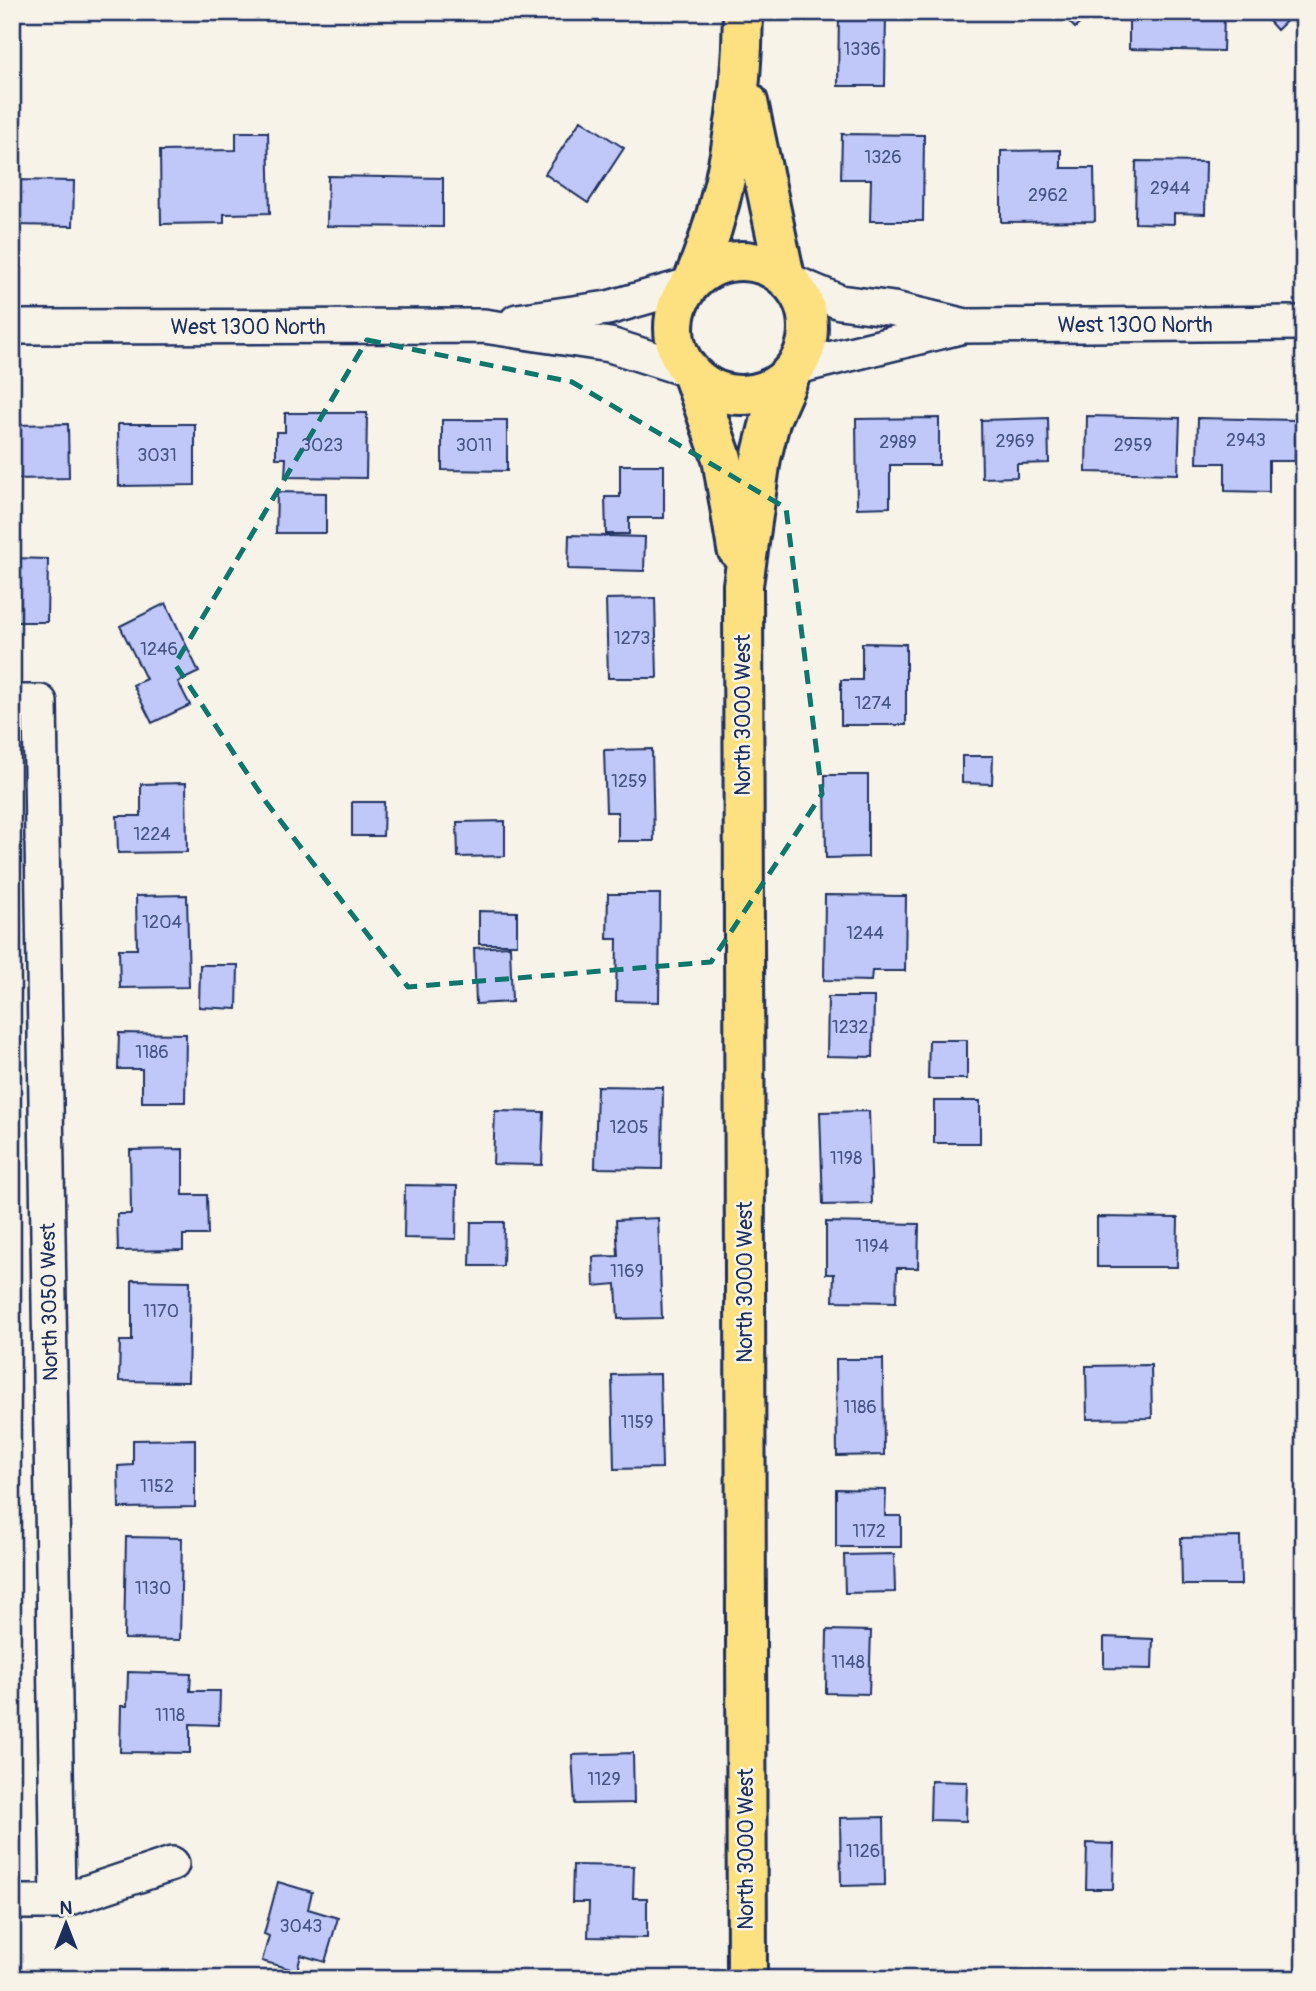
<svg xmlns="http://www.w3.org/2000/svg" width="1316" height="1991" font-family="Pangolin,sans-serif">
  <rect width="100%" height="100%" fill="#f7f3e8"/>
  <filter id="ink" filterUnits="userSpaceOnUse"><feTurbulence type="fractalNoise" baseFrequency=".0143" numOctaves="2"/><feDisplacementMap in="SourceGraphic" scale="14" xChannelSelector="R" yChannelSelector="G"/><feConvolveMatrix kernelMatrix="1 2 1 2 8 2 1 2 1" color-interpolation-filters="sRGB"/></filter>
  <g filter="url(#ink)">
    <path fill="#c0c7f9" stroke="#1b2f5e" stroke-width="2" d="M 839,12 L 886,12 L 885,86 L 838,86 Z
      M 1060,12 L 1092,12 L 1075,28 Z
      M 1129,12 L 1224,12 L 1223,51 L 1129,49 Z
      M 1261,12 L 1296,12 L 1277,30 Z
      M 581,120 L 624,148 L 588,203 L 545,174 Z
      M 236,132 L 268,132 L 270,213 L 224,214 L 224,223 L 161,224 L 160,151 L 236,150 Z
      M 842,134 L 924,135 L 923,221 L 870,221 L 871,179 L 841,179 Z
      M 1061,150 L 1061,168 L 1094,168 L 1095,221 L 1001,222 L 1001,151 Z
      M 1136,161 L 1206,162 L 1205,214 L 1174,213 L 1174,224 L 1135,223 Z
      M 1301,161 L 1304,161 L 1304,208 L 1301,208 Z
      M 328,176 L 443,178 L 443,227 L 327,226 Z
      M 12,180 L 74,181 L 73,226 L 12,225 Z
      M 285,413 L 367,413 L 366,478 L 285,477 L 286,458 L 276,458 L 276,432 L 285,432 Z
      M 1087,416 L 1180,418 L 1178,474 L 1086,472 Z
      M 939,418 L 939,465 L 890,465 L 890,507 L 857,508 L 856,419 Z
      M 1048,418 L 1049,463 L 1017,464 L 1017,477 L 982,478 L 981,420 Z
      M 1198,418 L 1296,420 L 1295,461 L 1269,461 L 1269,492 L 1225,491 L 1225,463 L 1197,463 Z
      M 442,420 L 507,420 L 507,471 L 442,470 Z
      M 68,424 L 69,478 L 12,479 L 12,425 Z
      M 118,424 L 195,424 L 195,485 L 119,486 Z
      M 620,465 L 664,465 L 664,518 L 629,518 L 629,534 L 606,534 L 605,497 L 620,497 Z
      M 277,492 L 326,493 L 326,533 L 276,533 Z
      M 569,535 L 645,537 L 644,571 L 568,569 Z
      M 12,558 L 48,559 L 47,622 L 12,622 Z
      M 655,598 L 657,678 L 608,678 L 606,599 Z
      M 166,603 L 199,672 L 178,682 L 190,705 L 152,723 L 133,685 L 146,679 L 120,626 Z
      M 862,643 L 906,644 L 906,725 L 841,725 L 841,680 L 862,680 Z
      M 652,749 L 654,841 L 618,841 L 618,812 L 606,812 L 604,750 Z
      M 962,756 L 993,756 L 992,784 L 962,783 Z
      M 825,775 L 868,775 L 868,857 L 826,858 Z
      M 186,783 L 187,852 L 118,853 L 117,816 L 141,816 L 141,784 Z
      M 352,802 L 384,802 L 383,836 L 352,836 Z
      M 505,821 L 505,856 L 458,857 L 457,822 Z
      M 608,894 L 660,894 L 659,1002 L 616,1001 L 617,939 L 607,939 Z
      M 187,895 L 189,987 L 120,988 L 119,949 L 137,949 L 136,896 Z
      M 825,895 L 906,896 L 905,971 L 872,971 L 871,981 L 824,980 Z
      M 479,911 L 517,912 L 517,944 L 479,944 Z
      M 510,946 L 512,1002 L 476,1004 L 474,948 Z
      M 200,965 L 238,965 L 237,1009 L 199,1007 Z
      M 828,997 L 874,997 L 873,1057 L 827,1056 Z
      M 119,1033 L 186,1034 L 185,1102 L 142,1102 L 142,1069 L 118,1069 Z
      M 929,1040 L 967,1040 L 967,1079 L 928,1079 Z
      M 597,1086 L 663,1087 L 662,1169 L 595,1168 Z
      M 934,1101 L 980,1101 L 980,1143 L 934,1143 Z
      M 495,1111 L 544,1112 L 542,1165 L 493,1164 Z
      M 869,1111 L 872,1204 L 823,1205 L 820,1112 Z
      M 183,1149 L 183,1195 L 207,1195 L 208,1235 L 183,1235 L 183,1250 L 118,1251 L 117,1214 L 131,1214 L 130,1150 Z
      M 405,1185 L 457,1186 L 456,1239 L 404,1238 Z
      M 1097,1217 L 1178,1218 L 1177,1267 L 1097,1267 Z
      M 658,1218 L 662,1318 L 618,1319 L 616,1284 L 594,1286 L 593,1257 L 618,1256 L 616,1220 Z
      M 471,1222 L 504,1222 L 503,1266 L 470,1266 Z
      M 826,1222 L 919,1224 L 918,1268 L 897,1268 L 896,1302 L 833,1301 L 834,1274 L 826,1274 Z
      M 132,1280 L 190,1281 L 188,1382 L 119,1381 L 120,1341 L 132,1341 Z
      M 836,1359 L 883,1359 L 884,1455 L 837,1456 Z
      M 1151,1365 L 1152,1418 L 1087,1419 L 1086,1366 Z
      M 660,1374 L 662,1468 L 614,1469 L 612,1375 Z
      M 195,1439 L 195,1507 L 119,1508 L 118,1466 L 133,1465 L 133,1440 Z
      M 836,1489 L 886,1490 L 885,1516 L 901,1516 L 901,1547 L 836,1547 Z
      M 126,1537 L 182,1538 L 180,1640 L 124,1639 Z
      M 1240,1537 L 1241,1585 L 1182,1585 L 1181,1538 Z
      M 894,1554 L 895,1592 L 845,1593 L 844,1555 Z
      M 827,1630 L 871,1631 L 869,1694 L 826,1693 Z
      M 1104,1637 L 1153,1639 L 1152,1669 L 1104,1668 Z
      M 128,1672 L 191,1674 L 190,1691 L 220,1691 L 219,1725 L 190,1724 L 190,1753 L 120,1752 L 121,1706 L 127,1706 Z
      M 633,1753 L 634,1803 L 575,1804 L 572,1755 Z
      M 931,1781 L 967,1782 L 966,1821 L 930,1820 Z
      M 884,1817 L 885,1885 L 841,1886 L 840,1818 Z
      M 1087,1843 L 1114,1844 L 1113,1889 L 1086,1889 Z
      M 573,1865 L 634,1866 L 633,1898 L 647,1898 L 647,1938 L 588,1937 L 589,1902 L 572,1902 Z
      M 278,1882 L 312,1892 L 308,1909 L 338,1918 L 325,1962 L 301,1955 L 297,1971 L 262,1961 L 269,1936 L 264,1934 Z
      M 399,1973 L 458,1974 L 458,1979 L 399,1979 Z
      M 1079,1973 L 1148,1975 L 1148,1979 L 1078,1979 Z"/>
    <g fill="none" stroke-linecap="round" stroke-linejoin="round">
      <g stroke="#1b2f5e" stroke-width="38">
        <path id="minor" d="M 790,281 L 840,302 L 894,309 L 966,326 L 1304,323
          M 517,321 L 608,308 L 689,285
          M 12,327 L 484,326 L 610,345 L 688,370
          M 797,367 L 960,327
          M 12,702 L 40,702 L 58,1902
          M 12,1902 L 58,1902 L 172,1864"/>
      </g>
      <g stroke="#1b2f5e" stroke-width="44">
        <path id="major" d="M 748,102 L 785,277
          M674 328a67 67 0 1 1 134 0a67 67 0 1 1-134 0Z
          M 694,279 C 729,195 742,103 743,12
          M 693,376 L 722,458 L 737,549
          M 747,1979 L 743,585 L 761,458 L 771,418 L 790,375"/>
      </g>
      <use href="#minor" stroke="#f7f3e8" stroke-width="33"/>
      <use href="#major" stroke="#fde080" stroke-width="38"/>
    </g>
  </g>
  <path fill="none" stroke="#0f766e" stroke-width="5" stroke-dasharray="14 9" stroke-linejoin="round" d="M 367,340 L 572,382 L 786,508 L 822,794 L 711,962 L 408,987 L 266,802 L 175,664 Z"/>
  <g text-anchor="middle" stroke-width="5" stroke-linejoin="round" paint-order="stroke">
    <g font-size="18" fill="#445585">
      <text x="862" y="55">1336</text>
      <text x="883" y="163">1326</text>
      <text x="1170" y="194">2944</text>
      <text x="1048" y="201">2962</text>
      <text x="1246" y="446">2943</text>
      <text x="1015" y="447">2969</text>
      <text x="898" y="448">2989</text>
      <text x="322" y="451">3023</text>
      <text x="474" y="451">3011</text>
      <text x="1133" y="451">2959</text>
      <text x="157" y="461">3031</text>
      <text x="632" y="644">1273</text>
      <text x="159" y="655">1246</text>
      <text x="873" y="709">1274</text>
      <text x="629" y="787">1259</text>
      <text x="152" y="840">1224</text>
      <text x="162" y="928">1204</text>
      <text x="865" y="939">1244</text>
      <text x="850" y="1033">1232</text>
      <text x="152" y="1058">1186</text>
      <text x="629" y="1133">1205</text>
      <text x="846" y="1164">1198</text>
      <text x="872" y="1252">1194</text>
      <text x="627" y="1277">1169</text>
      <text x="161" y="1317">1170</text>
      <text x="860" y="1413">1186</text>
      <text x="637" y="1428">1159</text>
      <text x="157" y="1492">1152</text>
      <text x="869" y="1537">1172</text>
      <text x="153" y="1594">1130</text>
      <text x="848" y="1668">1148</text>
      <text x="170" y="1721">1118</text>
      <text x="604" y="1785">1129</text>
      <text x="863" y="1857">1126</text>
      <text x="301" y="1932">3043</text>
    </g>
    <g font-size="21" fill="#1b2f5e" stroke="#f7f3e8">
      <text x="1135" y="332">West 1300 North</text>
      <text x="248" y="334">West 1300 North</text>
      <text transform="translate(743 715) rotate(-90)" y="7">North 3000 West</text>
      <text transform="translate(745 1282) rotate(-90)" y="7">North 3000 West</text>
      <text transform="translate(49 1302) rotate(-91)" y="7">North 3050 West</text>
      <text transform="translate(746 1849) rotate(-90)" y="7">North 3000 West</text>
    </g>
  </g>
  <rect width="1316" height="1991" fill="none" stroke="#f7f3e8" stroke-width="42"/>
  <rect x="21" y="21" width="1274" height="1949" fill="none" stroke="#1b2f5e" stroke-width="2.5" filter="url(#ink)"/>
  <g transform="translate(66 1924)" stroke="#f7f3e8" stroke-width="5" paint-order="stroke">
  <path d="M0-5L12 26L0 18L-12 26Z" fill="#1b2f5e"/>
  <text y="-10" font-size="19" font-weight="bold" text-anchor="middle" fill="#1b2f5e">N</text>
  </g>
</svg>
